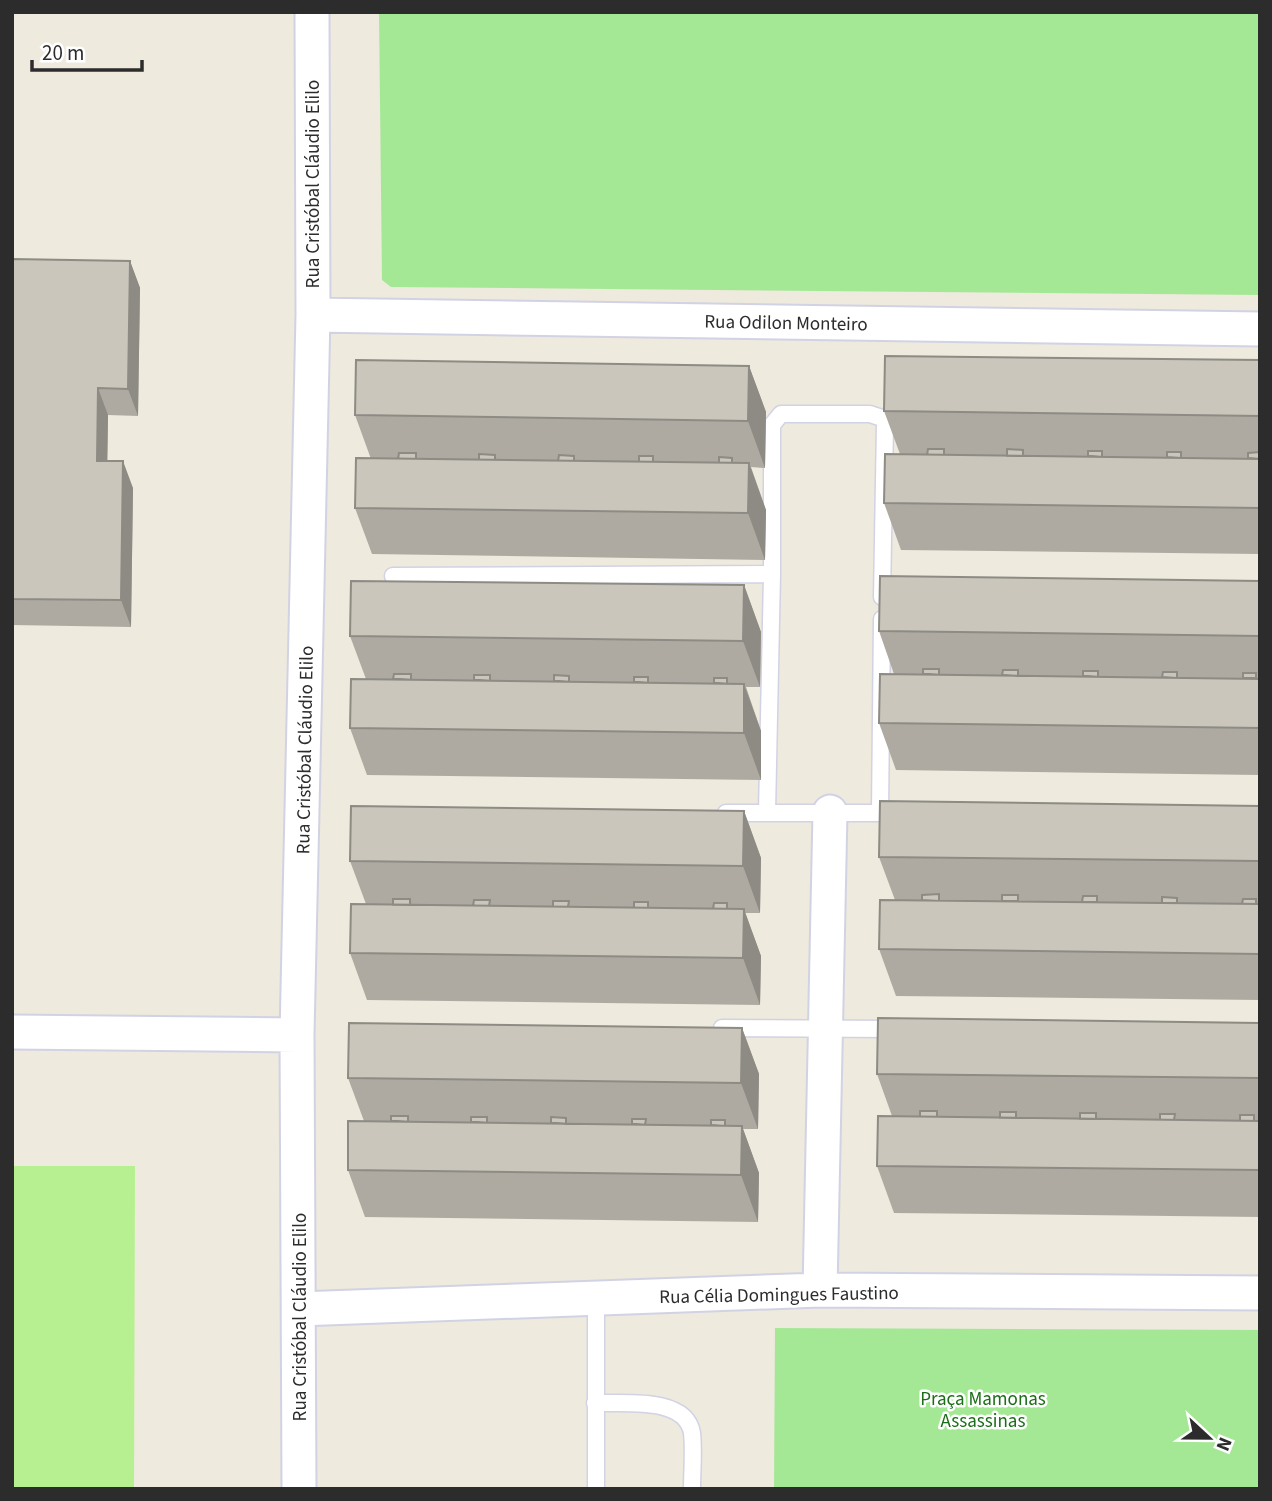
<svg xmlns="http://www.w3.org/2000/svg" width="1272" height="1501" font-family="'Source Sans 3',sans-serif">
  <rect width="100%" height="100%" fill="#eeeadd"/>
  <path fill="#a4e896" d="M 379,12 L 1260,12 L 1260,295 L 391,287 L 382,280 Z
    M 775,1328 L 1260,1330 L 1260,1489 L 774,1489 Z"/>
  <path fill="#b7f091" d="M 12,1166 L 135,1166 L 134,1489 L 12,1489 Z"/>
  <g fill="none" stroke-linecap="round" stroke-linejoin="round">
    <g stroke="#d2d2e5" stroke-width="19">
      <path id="lane" d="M 393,576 L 772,574
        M 767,812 L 772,574 L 772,425 L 781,414 L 870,414 L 882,418 L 885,423 L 882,597
        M 726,813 L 889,813
        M 880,813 L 882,619
        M 722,1028 L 896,1029
        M 595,1403 C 623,1404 686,1396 692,1433 C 694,1451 692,1471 692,1489
        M 596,1489 L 596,1299"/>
    </g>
    <g stroke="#d2d2e5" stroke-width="37">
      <path id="street" d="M 313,315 L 1260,329
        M 12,1032 L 297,1035
        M 820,1290 L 830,812
        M 299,1309 L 820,1290 L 1260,1293
        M 299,1489 L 297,1035 L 313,315 L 312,12"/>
    </g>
    <use href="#lane" stroke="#fff" stroke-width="16"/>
    <use href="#street" stroke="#fff" stroke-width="33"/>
  </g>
  <path fill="#aeaaa2" d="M 12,259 L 130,261 L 140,288 L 138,416 L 108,415 L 107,461 L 133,488 L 131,627 L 12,625 Z
    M 1260,360 L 1260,554 L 901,550 L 884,503 L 900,454 L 884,411 Z
    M 749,366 L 766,412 L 765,468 L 751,467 L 766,510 L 765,560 L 372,554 L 355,508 L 371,459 L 355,415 Z
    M 1260,581 L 1260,775 L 896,770 L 879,723 L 894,674 L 879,631 Z
    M 744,585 L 761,632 L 760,687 L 746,687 L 761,731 L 761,780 L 367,775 L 350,728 L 366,679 L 350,636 Z
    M 1260,806 L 1260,1000 L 896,996 L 879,949 L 895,900 L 879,857 Z
    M 744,811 L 761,858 L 760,913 L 745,913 L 761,956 L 760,1005 L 367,1000 L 350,953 L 366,904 L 350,861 Z
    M 1260,1023 L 1260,1217 L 894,1213 L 877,1166 L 892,1116 L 877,1074 Z
    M 742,1028 L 759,1074 L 758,1129 L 743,1129 L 759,1173 L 758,1222 L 365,1217 L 348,1170 L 364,1121 L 348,1078 Z"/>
  <path fill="#8d8b84" d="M 130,261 L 140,288 L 138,416 L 128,389 Z
    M 749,366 L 766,412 L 765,468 L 748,421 Z
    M 98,388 L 108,415 L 107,488 L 97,461 Z
    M 123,461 L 133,488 L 131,627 L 121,600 Z
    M 749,463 L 766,510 L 765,560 L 748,513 Z
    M 744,585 L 761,632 L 760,687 L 743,641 Z
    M 744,684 L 761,731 L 761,780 L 744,733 Z
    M 744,811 L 761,858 L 760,913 L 743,866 Z
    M 744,909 L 761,956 L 760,1005 L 743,958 Z
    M 742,1028 L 759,1074 L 758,1129 L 741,1083 Z
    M 742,1126 L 759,1173 L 758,1222 L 741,1175 Z"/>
  <path fill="#cac6bc" stroke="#8d8b84" stroke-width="2" d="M 12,259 L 130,261 L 128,389 L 98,388 L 97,461 L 123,461 L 121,600 L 12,599 Z
    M 885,356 L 1260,360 L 1260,416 L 884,411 Z
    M 356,360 L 749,366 L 748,421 L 355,415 Z
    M 928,449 L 944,449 L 944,455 L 927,455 Z
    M 1007,449 L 1023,450 L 1023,456 L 1007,456 Z
    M 1088,451 L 1102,451 L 1102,457 L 1088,456 Z
    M 1167,452 L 1181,452 L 1181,458 L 1167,457 Z
    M 1260,452 L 1260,459 L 1248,458 L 1248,453 Z
    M 399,453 L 416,453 L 416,459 L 398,459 Z
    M 479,454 L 495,455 L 495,460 L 479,460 Z
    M 885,454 L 1260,459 L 1260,508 L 884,503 Z
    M 559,455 L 574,456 L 574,461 L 558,461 Z
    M 639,456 L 653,456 L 653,462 L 639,462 Z
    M 719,457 L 732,458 L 732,463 L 719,463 Z
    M 356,458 L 749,463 L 748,513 L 355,508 Z
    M 880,576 L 1260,581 L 1260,636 L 879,631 Z
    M 351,581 L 744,585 L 743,641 L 350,636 Z
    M 923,669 L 939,669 L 939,675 L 923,674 Z
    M 1003,670 L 1018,670 L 1018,676 L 1002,675 Z
    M 1083,671 L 1098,671 L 1098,677 L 1083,676 Z
    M 1163,672 L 1177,672 L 1177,678 L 1162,677 Z
    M 1243,673 L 1256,673 L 1256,678 L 1243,678 Z
    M 394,674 L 411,674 L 411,680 L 393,679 Z
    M 880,674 L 1260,679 L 1260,728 L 879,723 Z
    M 474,675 L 490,675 L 490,681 L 474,680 Z
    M 554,675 L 569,676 L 569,682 L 554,681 Z
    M 634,677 L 648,677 L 648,683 L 634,682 Z
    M 714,678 L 727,678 L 727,684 L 714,683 Z
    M 351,679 L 744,684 L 744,733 L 350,728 Z
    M 880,801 L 1260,806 L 1260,861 L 879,857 Z
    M 351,806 L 744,811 L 743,866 L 350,861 Z
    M 939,894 L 939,901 L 922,900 L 922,895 Z
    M 1002,895 L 1018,895 L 1018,901 L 1002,901 Z
    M 1083,896 L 1097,896 L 1097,902 L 1082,902 Z
    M 1162,897 L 1177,898 L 1177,903 L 1162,903 Z
    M 393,899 L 410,899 L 410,905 L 393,905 Z
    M 1243,899 L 1256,899 L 1256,904 L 1242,904 Z
    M 474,900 L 490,900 L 489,906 L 473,906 Z
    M 880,900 L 1260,904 L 1260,954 L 879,949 Z
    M 553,901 L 569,901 L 568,907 L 553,907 Z
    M 634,902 L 648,902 L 648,908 L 634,908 Z
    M 714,903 L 727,903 L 727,909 L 713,909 Z
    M 351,904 L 744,909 L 743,958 L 350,953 Z
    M 878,1018 L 1260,1023 L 1260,1078 L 877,1074 Z
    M 349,1023 L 742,1028 L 741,1083 L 348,1078 Z
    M 920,1111 L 937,1111 L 937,1117 L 920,1117 Z
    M 1000,1112 L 1016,1112 L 1016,1118 L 1000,1118 Z
    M 1080,1113 L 1096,1113 L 1096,1119 L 1080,1119 Z
    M 1160,1114 L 1175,1114 L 1174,1120 L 1160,1120 Z
    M 1240,1115 L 1254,1115 L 1254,1121 L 1240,1121 Z
    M 391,1116 L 408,1116 L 408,1122 L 391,1121 Z
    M 878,1116 L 1260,1121 L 1260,1170 L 877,1166 Z
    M 471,1117 L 487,1117 L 487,1123 L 471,1122 Z
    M 551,1117 L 566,1118 L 566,1124 L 551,1123 Z
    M 632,1119 L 646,1119 L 645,1125 L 632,1124 Z
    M 711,1120 L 725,1120 L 725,1126 L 711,1125 Z
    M 348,1121 L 742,1126 L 741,1175 L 348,1170 Z"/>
  <g text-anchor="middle" stroke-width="5" stroke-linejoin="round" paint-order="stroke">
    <g font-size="19" fill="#2c2c2c" stroke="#fff">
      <text transform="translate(312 184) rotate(-90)" y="7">Rua Cristóbal Cláudio Elilo</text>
      <text transform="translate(786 322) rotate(1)" y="7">Rua Odilon Monteiro</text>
      <text transform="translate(304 750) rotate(-89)" y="7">Rua Cristóbal Cláudio Elilo</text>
      <text transform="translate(779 1294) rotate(-1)" y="7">Rua Célia Domingues Faustino</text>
      <text transform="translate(299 1317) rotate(-90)" y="7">Rua Cristóbal Cláudio Elilo</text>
    </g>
    <g font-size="19" fill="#196e16" stroke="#fff">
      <text x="983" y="1405">Praça Mamonas<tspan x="983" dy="22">Assassinas</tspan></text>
    </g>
  </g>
  <rect width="1272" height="1501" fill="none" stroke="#2c2c2c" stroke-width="28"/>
  <g transform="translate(1209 1438) rotate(112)" stroke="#ffffff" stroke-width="5" paint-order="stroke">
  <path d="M0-5L12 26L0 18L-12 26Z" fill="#2c2c2c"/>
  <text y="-10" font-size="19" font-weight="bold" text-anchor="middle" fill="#2c2c2c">N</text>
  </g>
  <path d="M32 60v10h110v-10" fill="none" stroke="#2c2c2c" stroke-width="3.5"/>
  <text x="42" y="60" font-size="21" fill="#2c2c2c" stroke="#ffffff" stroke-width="5" paint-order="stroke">20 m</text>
</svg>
